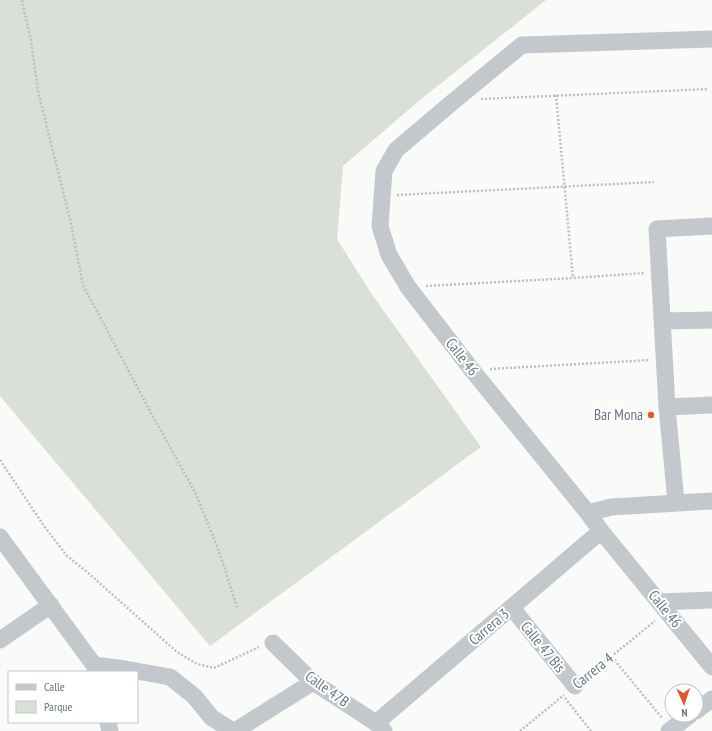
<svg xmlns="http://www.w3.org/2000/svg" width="712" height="731" font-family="'PT Sans Narrow',sans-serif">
  <rect width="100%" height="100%" fill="#fafaf8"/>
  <path fill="#dadfd7" d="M 0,0 L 546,0 L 420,100 L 343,166 L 337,239 L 371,293 L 481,447 L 210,646 L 0,396 Z"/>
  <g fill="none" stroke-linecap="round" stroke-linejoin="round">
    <path stroke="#bbbfc2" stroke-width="2.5" stroke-dasharray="2 2" stroke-linecap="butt" d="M 22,0 L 31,41 L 38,91 L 70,219 L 83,285 L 151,413 L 196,494 L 219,551 L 237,607
      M 556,95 L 573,278
      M 481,99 L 708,89
      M 397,195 L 654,182
      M 426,286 L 573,278 L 645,273
      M 490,369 L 650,360
      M 0,460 L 44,526 L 67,556 L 86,571 L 177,652 L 197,664 L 214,668 L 259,647
      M 612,657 L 662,718
      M 586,677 L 655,621
      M 565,698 L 591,731
      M 520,731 L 564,695"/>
    <path stroke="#c3c8cc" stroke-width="17" d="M 712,39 L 522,45 L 455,100 L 396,150 L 384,171 L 380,226 L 389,255 L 408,287 L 472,370 L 588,513 L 601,531 L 712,667
      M 663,321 L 712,320
      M 667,407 L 712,405
      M 676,502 L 667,407 L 657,229 L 712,226
      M 588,513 L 611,507 L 712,501
      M 0,537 L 94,665 L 96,672
      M 659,602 L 712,600
      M 512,608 L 575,686
      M 0,640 L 51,605
      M 273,643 L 313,682 L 376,723 L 384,731
      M 94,665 L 125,669 L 170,677 L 194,696 L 212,718 L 233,731
      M 696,711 L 712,699
      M 108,722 L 110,731
      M 376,723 L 601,531
      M 235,731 L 313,682
      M 669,731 L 690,715"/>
  </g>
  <circle fill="#e4572e" stroke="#fff" stroke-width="1.5" cx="651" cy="415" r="4"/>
  <g text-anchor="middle" stroke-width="4" stroke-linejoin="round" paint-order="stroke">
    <g font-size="15" fill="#657683" stroke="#fff">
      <text transform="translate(462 357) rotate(52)" y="5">Calle 46</text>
      <text transform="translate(665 609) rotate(51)" y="5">Calle 46</text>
      <text transform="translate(489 627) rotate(-40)" y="5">Carrera 3</text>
      <text transform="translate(543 647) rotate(51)" y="5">Calle 47 Bis</text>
      <text transform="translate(593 671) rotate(-39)" y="5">Carrera 4</text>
      <text transform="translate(327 689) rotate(36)" y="5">Calle 47B</text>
    </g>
    <g font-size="15" fill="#657683" stroke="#fff" text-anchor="end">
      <text x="643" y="420">Bar Mona</text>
    </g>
  </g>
  <rect x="8" y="671" width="130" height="52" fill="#ffffff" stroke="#c1c8cd"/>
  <rect x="16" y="684" width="20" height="6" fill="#c3c8cc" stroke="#c1c8cd"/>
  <text x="44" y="691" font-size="12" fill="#657683">Calle</text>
  <rect x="16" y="701" width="20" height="12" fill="#dadfd7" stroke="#c1c8cd"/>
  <text x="44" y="711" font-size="12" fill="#657683">Parque</text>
  <g transform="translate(684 703) rotate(177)"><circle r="19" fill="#ffffff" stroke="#c1c8cd"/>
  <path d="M0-3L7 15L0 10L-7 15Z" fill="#e4572e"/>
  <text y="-6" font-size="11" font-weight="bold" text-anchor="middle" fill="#657683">N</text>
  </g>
</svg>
